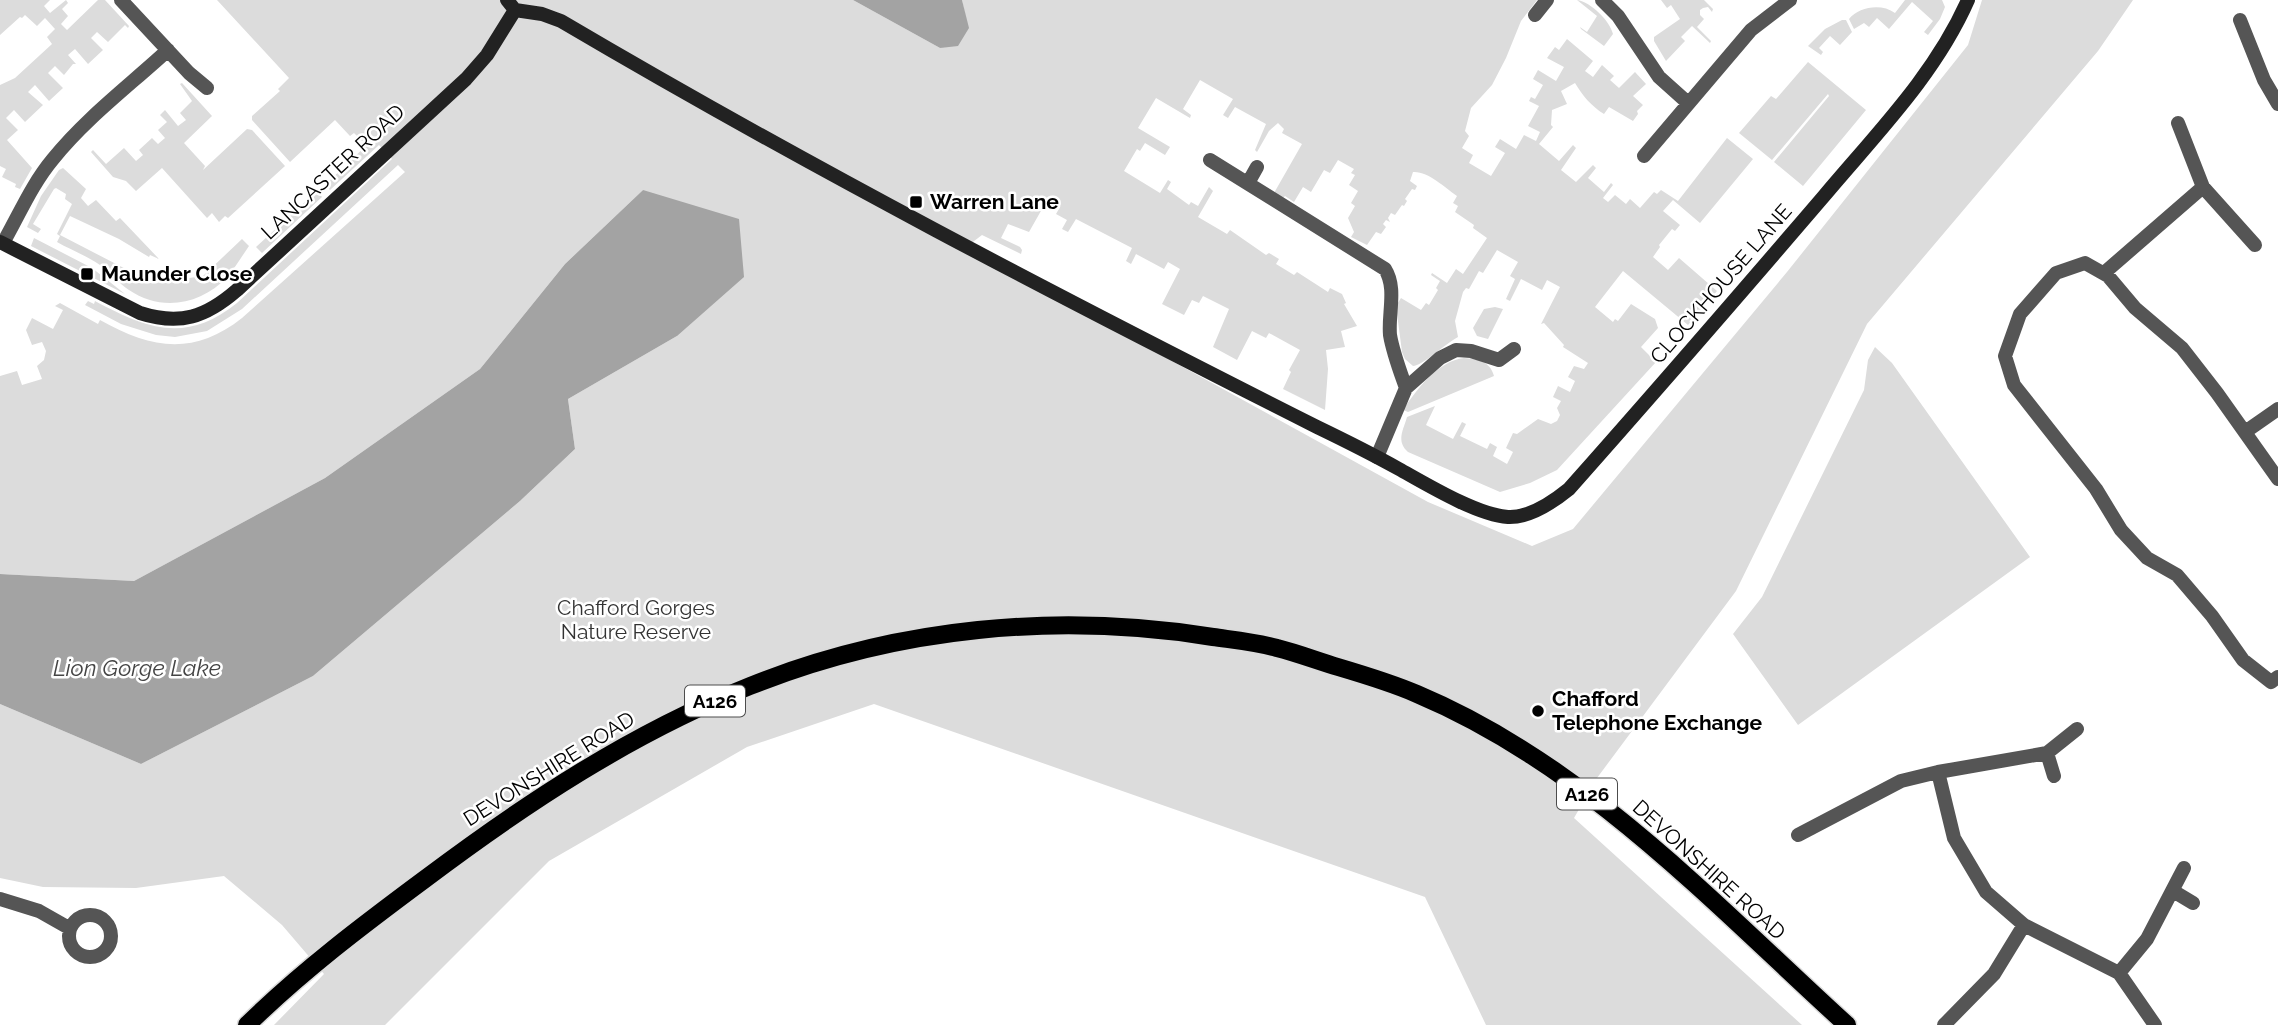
<svg xmlns="http://www.w3.org/2000/svg" width="2278" height="1025" font-family="Raleway,sans-serif">
  <rect width="100%" height="100%" fill="#fff"/>
  <path fill="#dcdcdc" d="M 0,0 L 50,0 L 44,6 L 50,13 L 66,0 L 68,3 L 62,9 L 68,16 L 61,24 L 67,30 L 98,0 L 105,0 L 129,26 L 128,28 L 125,25 L 108,42 L 97,32 L 91,38 L 103,50 L 88,64 L 75,49 L 68,55 L 76,64 L 73,64 L 64,75 L 55,66 L 48,73 L 63,88 L 49,101 L 35,85 L 28,92 L 43,105 L 25,122 L 14,110 L 6,118 L 18,130 L 7,140 L 32,168 L 20,189 L 15,187 L 16,184 L 2,177 L 6,169 L 0,166 L 0,85 L 15,78 L 52,44 L 47,37 L 55,29 L 45,18 L 37,26 L 25,15 L 22,18 L 20,17 L 0,35 Z
    M 217,0 L 853,0 L 940,48 L 968,28 L 962,0 L 1537,0 L 1521,21 L 1506,58 L 1492,85 L 1471,108 L 1465,131 L 1469,136 L 1462,148 L 1473,155 L 1469,163 L 1491,176 L 1505,153 L 1495,147 L 1500,139 L 1516,149 L 1524,135 L 1536,141 L 1540,132 L 1528,126 L 1539,106 L 1529,101 L 1531,97 L 1535,99 L 1543,85 L 1533,79 L 1538,70 L 1556,81 L 1564,67 L 1547,58 L 1555,47 L 1559,50 L 1567,39 L 1593,61 L 1585,71 L 1593,77 L 1602,65 L 1614,76 L 1610,80 L 1619,88 L 1635,72 L 1646,84 L 1633,96 L 1643,105 L 1637,111 L 1638,114 L 1633,121 L 1609,107 L 1604,114 C 1591,106 1583,96 1575,83 L 1561,91 L 1567,104 L 1552,110 L 1551,125 L 1553,127 L 1539,144 L 1559,161 L 1573,145 L 1576,148 L 1561,170 L 1576,182 L 1593,165 L 1596,168 L 1588,178 L 1604,192 L 1611,183 L 1613,185 L 1603,198 L 1608,202 L 1615,195 L 1626,204 L 1630,199 L 1640,208 L 1654,192 L 1657,194 L 1661,190 L 1678,201 L 1727,138 L 1753,159 L 1700,223 L 1673,200 L 1663,211 L 1680,225 L 1675,231 L 1672,229 L 1659,245 L 1660,247 L 1653,257 L 1668,270 L 1679,258 L 1717,291 L 1688,325 L 1623,271 L 1595,307 L 1613,322 L 1615,319 L 1618,321 L 1631,304 L 1655,319 L 1658,328 L 1641,347 L 1656,362 L 1557,470 L 1530,483 L 1500,492 L 1408,452 C 1396,441 1403,431 1407,417 L 1435,406 L 1426,425 L 1453,439 L 1462,422 L 1466,424 L 1460,436 L 1487,449 L 1490,443 L 1497,447 L 1493,456 L 1507,464 L 1513,452 L 1506,448 L 1513,433 L 1517,434 L 1538,419 L 1551,424 L 1557,421 L 1560,415 L 1557,408 L 1561,401 L 1553,397 L 1558,386 L 1570,392 L 1575,381 L 1568,377 L 1574,366 L 1584,369 L 1588,363 L 1563,347 L 1564,345 L 1544,323 L 1541,324 L 1560,287 L 1547,280 L 1542,290 L 1521,279 L 1510,301 L 1506,299 L 1515,279 L 1510,276 L 1518,262 L 1497,250 L 1483,273 L 1479,271 L 1469,289 L 1466,288 L 1463,292 L 1455,321 L 1458,337 C 1445,344 1422,366 1413,366 L 1405,359 L 1402,352 L 1396,306 L 1401,298 L 1421,310 L 1426,303 L 1429,305 L 1438,290 L 1436,288 L 1440,281 L 1431,275 L 1432,273 L 1447,283 L 1456,269 L 1463,274 L 1487,238 L 1473,228 L 1474,225 L 1455,212 L 1458,206 L 1453,203 L 1457,196 C 1444,187 1428,171 1413,172 L 1410,181 L 1417,186 L 1415,190 L 1412,189 L 1405,199 L 1407,201 L 1404,206 L 1402,205 L 1395,215 L 1391,213 L 1388,218 L 1390,222 L 1386,220 L 1383,224 L 1386,227 L 1381,234 L 1376,232 L 1367,245 L 1351,237 L 1354,232 L 1348,218 L 1355,206 L 1351,203 L 1358,191 L 1349,185 L 1355,175 L 1351,173 L 1354,169 L 1338,160 L 1330,173 L 1324,170 L 1311,192 L 1303,187 L 1294,202 L 1285,196 L 1282,199 L 1274,193 L 1302,144 L 1282,133 L 1284,129 L 1278,123 L 1269,131 L 1257,152 L 1255,150 L 1266,124 L 1235,107 L 1228,118 L 1223,115 L 1233,99 L 1200,80 L 1183,109 L 1191,115 L 1190,118 L 1156,98 L 1138,128 L 1170,147 L 1165,155 L 1145,143 L 1140,151 L 1137,149 L 1124,171 L 1160,193 L 1168,180 L 1171,182 L 1167,189 L 1189,205 L 1191,202 L 1198,206 L 1209,187 L 1213,191 L 1198,217 L 1227,234 L 1230,230 L 1266,255 L 1269,253 L 1279,259 L 1276,264 L 1294,275 L 1297,272 L 1328,292 L 1330,288 L 1342,294 L 1346,303 L 1344,304 L 1357,326 L 1341,331 L 1345,347 L 1326,350 L 1328,369 L 1325,410 L 1283,389 L 1291,372 L 1289,370 L 1300,350 L 1269,333 L 1266,338 L 1252,331 L 1237,360 L 1213,347 L 1229,309 L 1203,296 L 1199,303 L 1192,300 L 1184,315 L 1162,304 L 1180,269 L 1168,262 L 1164,269 L 1136,254 L 1131,264 L 1126,261 L 1132,248 L 1076,219 L 1068,232 L 1062,229 L 1067,220 L 1056,214 L 1060,207 L 1055,202 L 1051,204 L 1046,202 L 1029,232 L 1008,224 L 1001,238 L 1020,247 L 1022,250 L 1021,254 L 982,235 L 961,251 L 1083,312 L 1428,502 L 1532,546 L 1573,529 L 1787,272 L 1968,45 L 1982,0 L 2133,0 L 2098,51 L 1867,324 L 1736,591 L 1597,778 L 1574,818 L 1802,1025 L 1486,1025 L 1425,897 L 874,704 L 747,747 L 549,861 L 385,1025 L 274,1025 L 324,974 L 282,925 L 224,876 L 136,888 L 43,887 L 0,878 L 0,704 L 141,764 L 313,676 L 520,501 L 575,449 L 568,399 L 677,336 L 643,190 L 565,264 L 480,369 L 325,478 L 134,581 L 0,574 L 0,376 L 17,371 L 22,385 L 42,379 L 37,366 L 44,360 L 46,351 L 42,342 L 32,345 L 26,330 L 32,318 L 53,329 L 63,310 L 55,306 L 60,303 L 98,324 L 100,320 C 151,349 194,356 242,318 L 405,172 L 398,165 L 242,309 L 207,331 L 175,337 L 156,335 L 121,324 L 85,305 L 88,301 L 94,304 L 95,301 C 147,329 186,344 237,303 L 392,159 L 379,145 L 330,190 L 325,185 L 373,139 L 369,135 L 362,141 L 354,133 L 350,136 L 335,120 L 290,162 L 252,120 L 252,116 L 280,91 L 278,89 L 289,78 Z
    M 1577,0 C 1591,2 1610,21 1613,34 L 1604,46 L 1581,29 L 1580,27 L 1587,32 L 1597,16 Z
    M 1661,0 L 1704,0 L 1713,9 L 1712,12 L 1708,7 L 1703,8 L 1700,10 L 1700,15 L 1704,19 L 1697,27 L 1711,41 L 1710,43 L 1692,26 L 1681,37 L 1685,41 L 1666,61 L 1654,41 L 1654,37 L 1680,19 L 1671,5 L 1667,8 Z
    M 1905,0 L 1942,0 L 1945,7 L 1940,19 L 1928,35 L 1924,32 L 1933,21 L 1912,2 L 1889,29 L 1877,18 L 1869,27 L 1864,23 L 1854,29 L 1849,19 C 1859,7 1881,3 1895,13 Z
    M 1842,20 L 1846,20 L 1852,32 L 1840,45 L 1830,36 L 1819,48 L 1823,52 L 1821,55 L 1808,46 L 1825,29 Z
    M 1808,62 L 1866,110 L 1803,186 L 1774,162 L 1829,96 L 1828,94 L 1772,160 L 1739,133 L 1771,96 L 1776,99 Z
    M 182,83 L 212,116 L 184,143 L 205,166 L 203,170 L 247,129 L 252,130 L 285,166 L 228,218 L 225,216 L 219,222 L 212,213 L 207,218 L 162,168 L 136,191 L 126,181 L 113,177 L 91,152 L 93,150 L 106,164 L 124,148 L 136,161 L 143,155 L 139,150 L 152,138 L 158,144 L 165,138 L 158,130 L 167,122 L 160,115 L 165,110 L 178,126 L 186,120 L 180,113 L 192,101 L 180,84 Z
    M 63,168 L 86,189 L 81,198 L 88,206 L 96,200 L 116,221 L 120,218 L 159,259 L 150,255 L 149,257 L 119,239 L 70,216 L 60,235 L 147,280 L 155,283 L 203,276 L 242,239 L 249,246 C 242,256 235,268 227,277 C 201,305 161,312 129,290 C 118,283 111,272 100,265 C 87,256 71,250 57,242 L 60,236 L 57,234 L 72,204 L 65,199 L 66,194 L 56,188 L 54,189 L 33,224 L 41,229 L 38,233 L 27,227 L 41,196 L 59,170 Z
    M 317,191 L 322,197 L 262,253 L 256,247 Z
    M 34,238 L 92,268 L 125,294 L 31,246 Z
    M 1495,307 L 1503,309 L 1488,339 L 1477,336 L 1473,328 L 1484,309 Z
    M 1875,347 L 1892,363 L 2030,557 L 1798,725 L 1733,634 L 1762,597 L 1864,390 L 1868,360 Z
    M 1464,358 C 1478,359 1490,361 1494,376 L 1408,412 L 1403,410 C 1417,389 1438,361 1464,358 Z"/>
  <path fill="#a3a3a3" d="M 853,0 L 962,0 L 969,28 L 958,46 L 940,48 Z
    M 643,190 L 739,219 L 744,277 L 677,336 L 568,399 L 575,449 L 520,501 L 313,676 L 141,764 L 0,704 L 0,574 L 134,581 L 325,478 L 480,369 L 565,264 Z"/>
  <g fill="none" stroke-linecap="round" stroke-linejoin="round">
    <g stroke="#dbdbdb" stroke-width="21">
      <path id="primary" d="M 247,1025 C 302,971 363,925 425,879 C 526,803 632,733 750,686 C 897,627 1057,612 1213,637 C 1234,640 1256,642 1277,648 C 1297,653 1318,661 1338,667 C 1365,675 1392,683 1417,694 C 1586,765 1714,904 1847,1025"/>
    </g>
    <path stroke="#555" stroke-width="14" d="M 121,0 L 189,73 L 207,88
      M 1602,0 L 1618,16 L 1659,77 L 1688,103
      M 1535,15 L 1547,0
      M 2240,20 L 2264,80 L 2278,104
      M 1644,156 L 1751,30 L 1790,0
      M 1210,160 L 1385,269 C 1397,288 1388,313 1390,335 C 1393,353 1400,371 1406,388
      M 1248,183 L 1257,167
      M 2203,187 L 2255,245
      M 3,243 C 19,215 32,184 53,159 C 86,118 130,85 168,50
      M 2104,273 L 2203,187 L 2178,123
      M 2245,432 L 2278,409
      M 1377,457 L 1406,388 L 1440,358 L 1456,350 L 1471,351 L 1499,360 L 1514,349
      M 2278,479 L 2217,393 L 2182,348 L 2135,308 L 2108,276 L 2085,263 L 2056,273 L 2020,314 L 2005,356 L 2014,385 L 2096,489 L 2121,530 L 2147,558 L 2177,575 L 2212,616 L 2243,660 L 2271,682 L 2278,677
      M 1938,772 L 2047,753
      M 2054,776 L 2047,753 L 2077,729
      M 1798,835 L 1901,781 L 1938,772 L 1954,838 L 1986,892 L 2024,925
      M 2173,891 L 2193,903
      M 0,899 L 39,911 L 69,928
      M69 936a21 21 0 1 1 42 0a21 21 0 1 1-42 0Z
      M 2119,973 L 2147,939 L 2184,868
      M 1944,1025 L 1994,974 L 2024,925 L 2119,973 L 2155,1025"/>
    <path stroke="#222" stroke-width="14" d="M 507,0 L 515,10 L 542,14 L 561,21 C 807,166 1061,298 1317,427 C 1344,440 1372,454 1399,469 C 1426,484 1477,515 1508,517 C 1530,518 1553,502 1569,489 C 1655,392 1740,294 1824,196 C 1876,134 1935,75 1968,0
      M 0,242 L 140,313 C 180,326 206,317 237,290 L 466,79 L 487,55 L 515,10"/>
    <use href="#primary" stroke="#000" stroke-width="18"/>
  </g>
  <g fill="#000" stroke="#fff" stroke-width="2.5">
    <rect x="909" y="195" width="14" height="14" rx="3.5"/>
    <rect x="80" y="267" width="14" height="14" rx="3.5"/>
    <circle cx="1538" cy="711" r="7"/>
  </g>
  <g text-anchor="middle" stroke-width="5" stroke-linejoin="round" paint-order="stroke">
    <g fill="#fff" stroke="#4c4c4c" stroke-width="2">
      <rect x="685" y="685.5" width="60" height="31" rx="5"/>
      <rect x="1557" y="778.5" width="60" height="31" rx="5"/>
    </g>
    <g font-size="19" font-weight="bold" fill="#000">
      <text x="715" y="708">A126</text>
      <text x="1587" y="801">A126</text>
    </g>
    <g font-size="21" fill="#000" stroke="#fff">
      <text transform="translate(333 172) rotate(-43)" y="7">LANCASTER ROAD</text>
      <text transform="translate(1721 284) rotate(-49)" y="7">CLOCKHOUSE LANE</text>
      <text transform="translate(549 769) rotate(-32)" y="7">DEVONSHIRE ROAD</text>
      <text transform="translate(1709 870) rotate(42)" y="7">DEVONSHIRE ROAD</text>
    </g>
    <g font-size="21" font-weight="bold" fill="#000" stroke="#fff" text-anchor="start">
      <text x="930" y="209">Warren Lane</text>
      <text x="101" y="281">Maunder Close</text>
      <text x="1552" y="706">Chafford<tspan x="1552" dy="24">Telephone Exchange</tspan></text>
    </g>
    <g font-size="21" fill="#333" stroke="#fff">
      <text x="636" y="615">Chafford Gorges<tspan x="636" dy="24">Nature Reserve</tspan></text>
    </g>
    <g font-size="23" font-style="italic" fill="#444" stroke="#fff">
      <text x="137" y="676">Lion Gorge Lake</text>
    </g>
  </g>
</svg>
